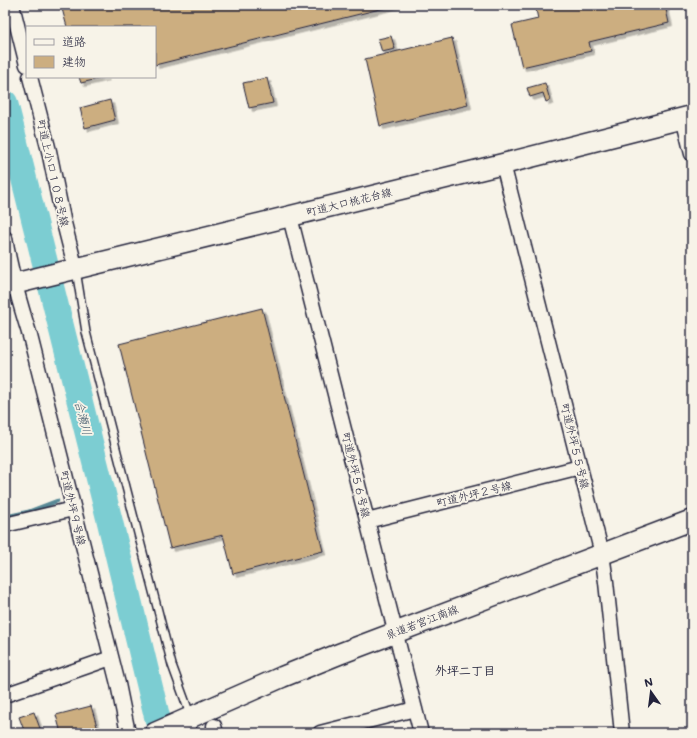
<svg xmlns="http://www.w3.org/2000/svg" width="697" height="738" font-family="Mali,'Klee One',sans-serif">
  <defs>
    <filter id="shadow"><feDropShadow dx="3.5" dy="3.5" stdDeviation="0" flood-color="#0004"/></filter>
  </defs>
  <rect width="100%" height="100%" fill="#f7f3e8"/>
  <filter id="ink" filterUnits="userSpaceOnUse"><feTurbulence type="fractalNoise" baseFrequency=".025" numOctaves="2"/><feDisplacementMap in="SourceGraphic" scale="8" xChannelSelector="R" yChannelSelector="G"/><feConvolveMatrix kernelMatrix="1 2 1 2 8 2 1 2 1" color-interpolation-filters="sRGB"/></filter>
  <g filter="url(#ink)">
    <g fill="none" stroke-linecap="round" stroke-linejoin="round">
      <path stroke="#588996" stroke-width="4.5" d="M 5,517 L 28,512 L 57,501"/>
      <path stroke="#7ccdd2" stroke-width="26" d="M 5,103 L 109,518 L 161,733"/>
    </g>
    <path fill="#ccae80" stroke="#22223b" filter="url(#shadow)" d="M 61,5 L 396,5 L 155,65 L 155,27 L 67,27 Z
      M 535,5 L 665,5 L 669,23 L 589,42 L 591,51 L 522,67 L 512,25 L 538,19 Z
      M 391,36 L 395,49 L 382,52 L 378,39 Z
      M 452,38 L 468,105 L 380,126 L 365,59 Z
      M 79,77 L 106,77 L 81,83 Z
      M 267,78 L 273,103 L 249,108 L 243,83 Z
      M 545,83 L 550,100 L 546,102 L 543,93 L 530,97 L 527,88 Z
      M 110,100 L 115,120 L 85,128 L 80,108 Z
      M 262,308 L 323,551 L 233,574 L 223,535 L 170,548 L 119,344 Z
      M 91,706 L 99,733 L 61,733 L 56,715 Z
      M 34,712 L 41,731 L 35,733 L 25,733 L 19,717 Z"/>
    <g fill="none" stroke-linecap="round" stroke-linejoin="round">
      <g stroke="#22223b" stroke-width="10">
        <path id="lane" d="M 76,270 L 86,332 L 172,665 L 191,717 L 193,733"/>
      </g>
      <g stroke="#22223b" stroke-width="17">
        <path id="street" d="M 12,5 L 27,65
          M 30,77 L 49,151 L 63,219 L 76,270
          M 683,118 L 692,154
          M 503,164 L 602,554 L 606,582 L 622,733
          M 290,217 L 421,733
          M 5,238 C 10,271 20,304 30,336 L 118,684 L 128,733
          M 367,521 L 580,467
          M 5,525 L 73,509
          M 5,695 L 111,658
          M 214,726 L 216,733
          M 320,733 L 415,709"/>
      </g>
      <g stroke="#22223b" stroke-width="23">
        <path id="secondary" d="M 5,286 L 503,164 L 692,116
          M 155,733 L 282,677 L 339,654 L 692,520"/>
      </g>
      <path stroke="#22223b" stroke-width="2.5" stroke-dasharray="4 3" stroke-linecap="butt" d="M 684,733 L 692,725"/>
      <use href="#lane" stroke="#f7f3e8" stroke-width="7"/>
      <use href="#street" stroke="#f7f3e8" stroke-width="14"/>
      <use href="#secondary" stroke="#f7f3e8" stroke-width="20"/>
    </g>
  </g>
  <g text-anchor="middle" stroke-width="3.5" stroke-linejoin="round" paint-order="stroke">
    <g font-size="11" fill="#22223b" stroke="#f7f3e8">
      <text transform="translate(53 173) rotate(77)" y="4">町道上小口１０８号線</text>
      <text transform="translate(349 202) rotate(-14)" y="4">町道大口桃花台線</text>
      <text transform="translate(575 446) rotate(76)" y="4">町道外坪５５号線</text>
      <text transform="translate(356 475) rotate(76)" y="4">町道外坪５６号線</text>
      <text transform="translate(474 494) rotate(-14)" y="4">町道外坪２号線</text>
      <text transform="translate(73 508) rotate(76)" y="4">町道外坪９号線</text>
      <text transform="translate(422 622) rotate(-21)" y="4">県道若宮江南線</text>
    </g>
    <g font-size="12" font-style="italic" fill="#3d5568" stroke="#f7f3e8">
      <text transform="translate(83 418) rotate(76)" y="4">合瀬川</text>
    </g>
    <g font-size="12" font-weight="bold" fill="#22223b" stroke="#f7f3e8">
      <text x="465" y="675">外坪二丁目</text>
    </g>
  </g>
  <rect width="697" height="738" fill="none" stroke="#f7f3e8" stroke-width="20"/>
  <rect x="10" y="10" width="677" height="718" fill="none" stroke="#22223b" stroke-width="1.5" filter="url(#ink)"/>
  <rect x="26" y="26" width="130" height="52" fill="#f7f3e8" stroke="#a29fa3"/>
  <rect x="34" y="39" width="20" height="6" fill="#f7f3e8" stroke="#a29fa3"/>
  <text x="62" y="46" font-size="12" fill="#22223b">道路</text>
  <rect x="34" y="56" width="20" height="12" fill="#ccae80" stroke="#a29fa3"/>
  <text x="62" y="66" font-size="12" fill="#22223b">建物</text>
  <g transform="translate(651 692) rotate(346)" stroke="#f7f3e8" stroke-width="3" paint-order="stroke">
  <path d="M0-3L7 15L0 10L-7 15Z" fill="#22223b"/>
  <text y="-6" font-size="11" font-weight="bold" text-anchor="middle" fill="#22223b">N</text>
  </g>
</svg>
